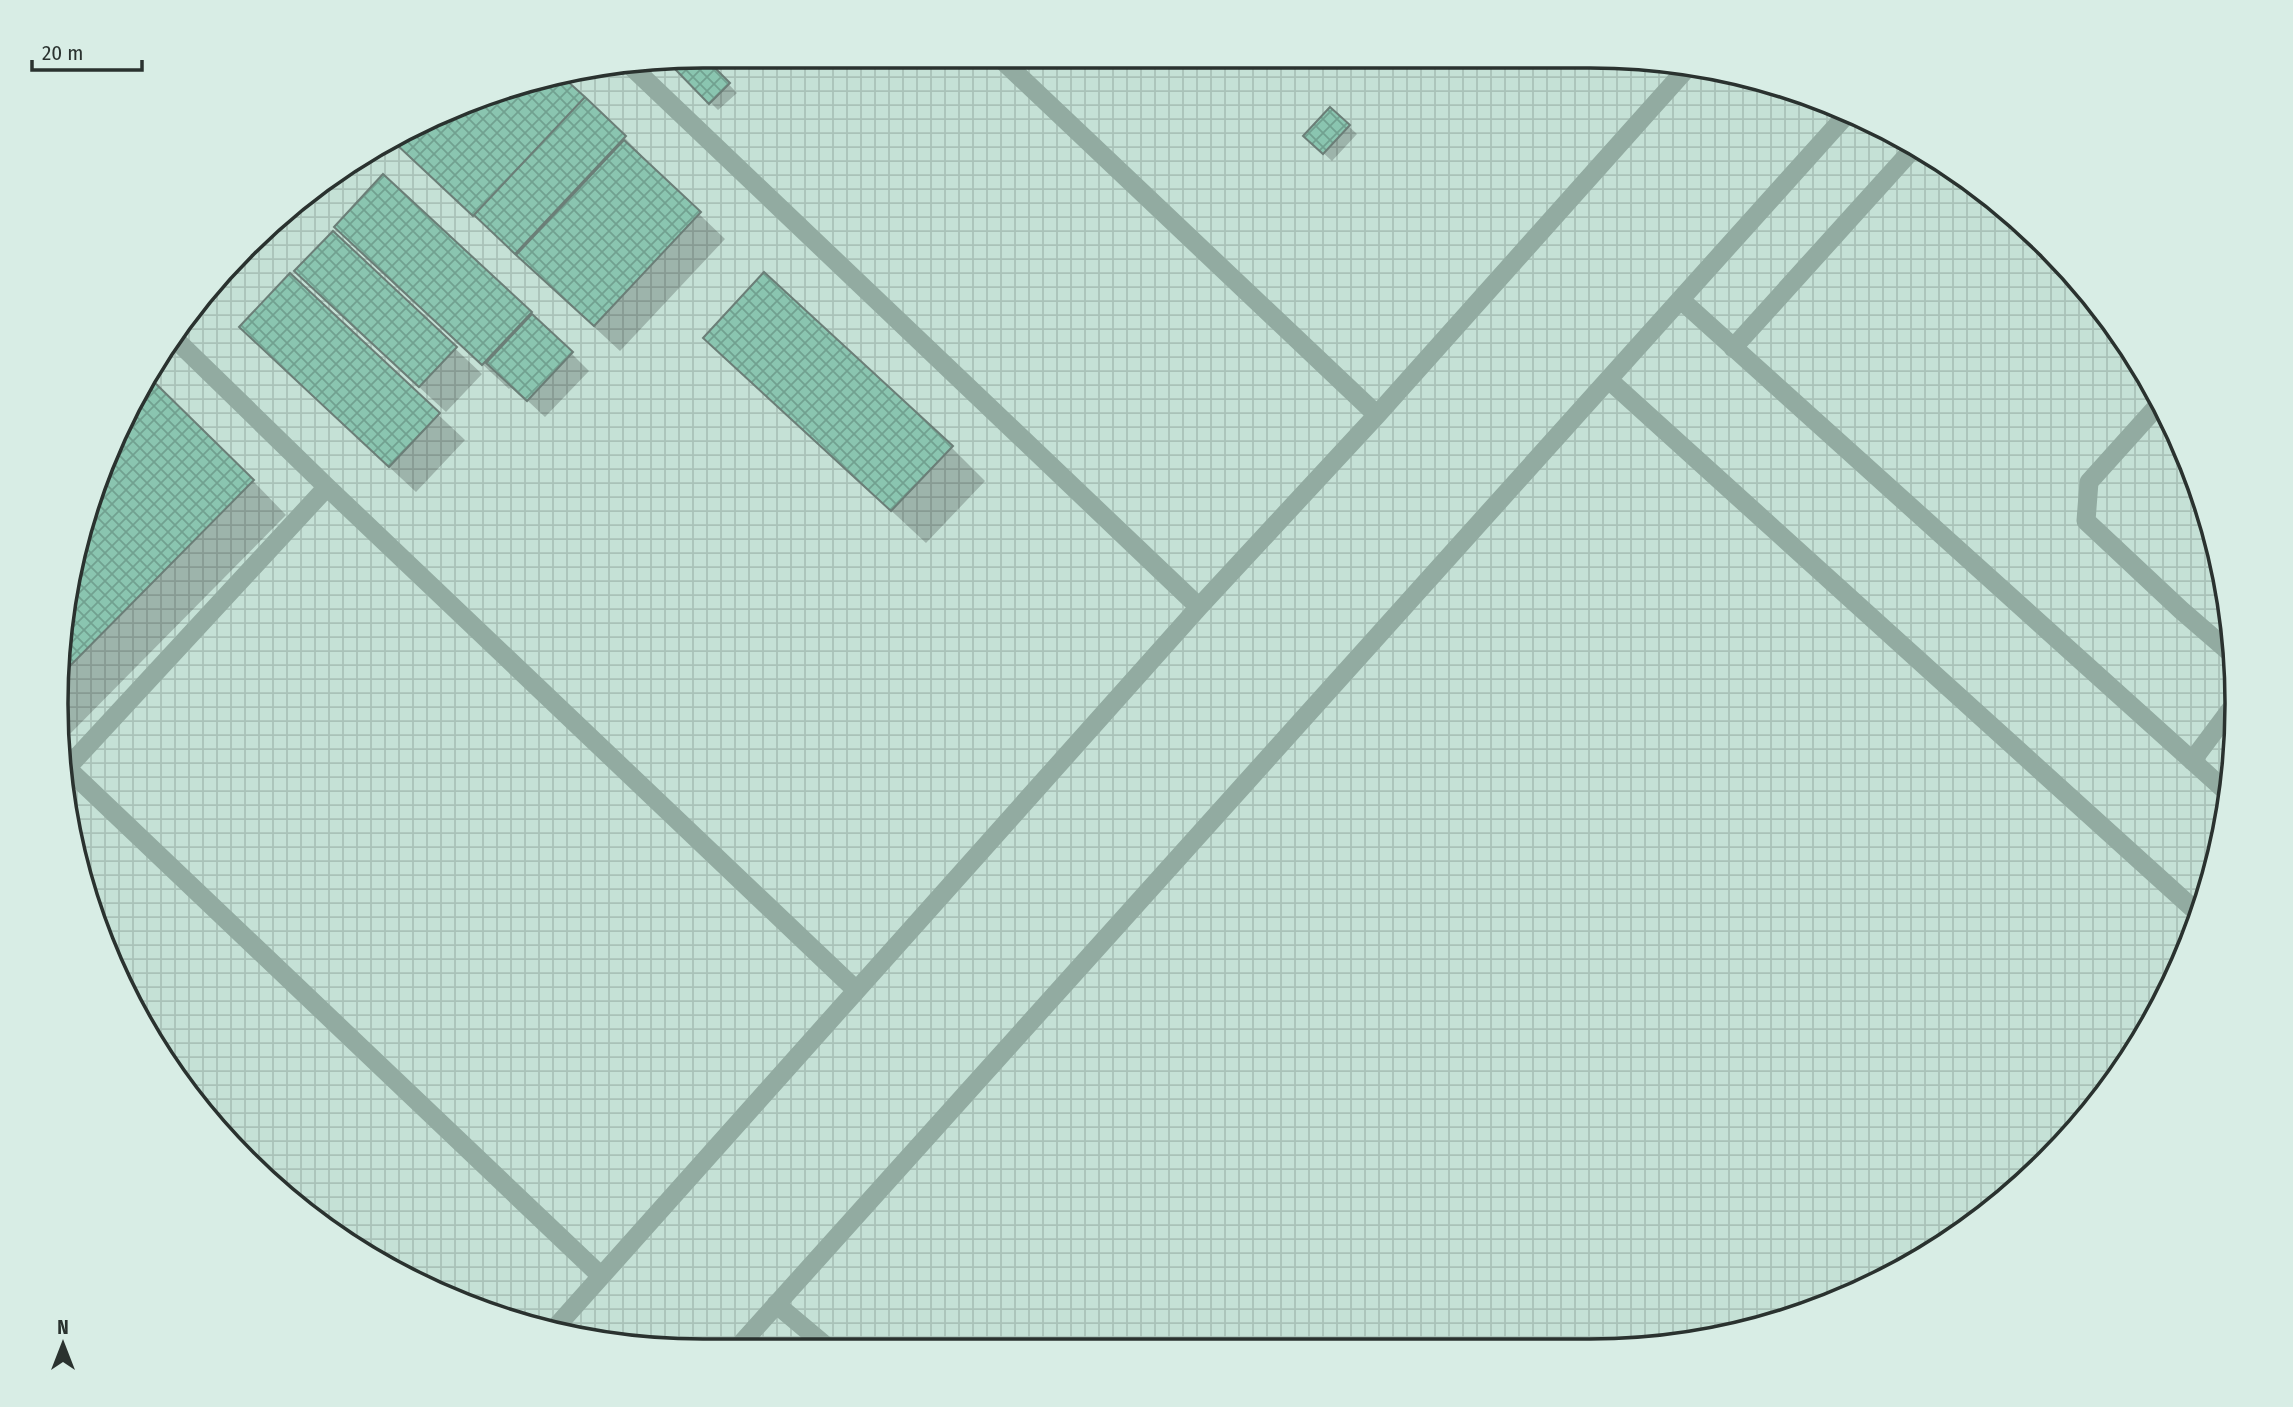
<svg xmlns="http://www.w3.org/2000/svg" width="2293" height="1407" font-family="'Fira Sans Condensed',sans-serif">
  <defs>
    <pattern id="industrial-grid" width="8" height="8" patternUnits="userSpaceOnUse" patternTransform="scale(1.75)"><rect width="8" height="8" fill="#c5e1d6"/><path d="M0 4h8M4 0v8" fill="none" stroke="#a9c2b8"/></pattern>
    <pattern id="building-cross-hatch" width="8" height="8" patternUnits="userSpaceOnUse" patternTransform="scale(1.75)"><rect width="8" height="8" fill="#8ac5b0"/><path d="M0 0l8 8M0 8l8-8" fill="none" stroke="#71a190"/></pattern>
  </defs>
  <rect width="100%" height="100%" fill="#d8ede5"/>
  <path fill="url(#industrial-grid)" d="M 704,56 L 1674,61 L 1837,105 L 1983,190 L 2076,276 L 2150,379 L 2203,495 L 2231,619 L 2236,745 L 2215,871 L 2170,990 L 2103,1097 L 2017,1190 L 1913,1264 L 1797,1317 L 1632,1350 L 619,1346 L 456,1302 L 310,1217 L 165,1064 L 90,911 L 56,703 L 90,496 L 190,310 L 310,190 L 496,90 Z"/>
  <path fill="#0003" d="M 704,56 L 731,56 L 722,66 L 719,64 L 714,69 L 737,93 L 718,110 L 670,62 Z
    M 562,79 L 625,138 L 650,164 L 649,166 L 725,239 L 620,351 L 397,143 L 496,90 Z
    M 1330,109 L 1357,134 L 1332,161 L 1305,136 Z
    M 333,233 L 482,374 L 446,412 L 322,297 Z
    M 362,252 L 531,313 L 589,371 L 545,417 L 512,386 L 509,389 Z
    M 290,275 L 465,440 L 416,492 L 267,353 Z
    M 706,338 L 951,447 L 985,481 L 926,543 Z
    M 253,481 L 286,515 L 62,742 L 56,703 L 90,496 Z"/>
  <path fill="url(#building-cross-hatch)" stroke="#6b7e77" stroke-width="2" d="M 703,56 L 730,83 L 709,104 L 673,67 L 681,60 Z
    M 565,79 L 585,97 L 473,216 L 396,144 L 496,90 Z
    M 585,97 L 626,136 L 515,254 L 474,215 Z
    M 1330,107 L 1350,125 L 1323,154 L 1303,136 Z
    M 624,140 L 701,212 L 594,326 L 516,255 Z
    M 383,174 L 532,312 L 482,365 L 334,227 Z
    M 333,231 L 457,347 L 419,387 L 294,271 Z
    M 764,272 L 953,446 L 891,511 L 703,338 Z
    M 290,273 L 440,413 L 389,467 L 239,327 Z
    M 532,314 L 573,352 L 527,401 L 486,363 Z
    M 152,380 L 254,480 L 60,676 L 90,496 Z"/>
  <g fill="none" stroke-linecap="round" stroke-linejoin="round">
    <path stroke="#92aba1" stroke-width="19" d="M 1000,58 L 1377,415
      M 633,68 L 1199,607
      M 1681,300 L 2228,793
      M 174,338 L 327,487 L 856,990
      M 1733,348 L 1913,149
      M 1609,380 L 2199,914
      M 2161,402 L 2089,482 L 2086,521 L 2181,610 L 2233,655
      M 2192,761 L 2234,705
      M 67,768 L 601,1276
      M 67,768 L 327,487
      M 776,1304 L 826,1346
      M 555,1328 L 1199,607 L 1377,415 L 1689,66
      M 739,1346 L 1849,112"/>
  </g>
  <path d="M0 0H2293V1407H0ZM703 68H1590A635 635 0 0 1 2225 703V704A635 635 0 0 1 1590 1339H703A635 635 0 0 1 68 704V703A635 635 0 0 1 703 68Z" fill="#d8ede5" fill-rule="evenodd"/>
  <path fill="none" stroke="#2a322f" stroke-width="3.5" d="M703 68H1590A635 635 0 0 1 2225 703V704A635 635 0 0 1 1590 1339H703A635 635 0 0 1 68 704V703A635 635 0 0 1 703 68Z"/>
  <g transform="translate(63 1344)" stroke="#d8ede5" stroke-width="5" paint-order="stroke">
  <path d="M0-5L12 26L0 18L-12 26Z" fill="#2a322f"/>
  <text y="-10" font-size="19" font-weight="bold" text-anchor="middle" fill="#2a322f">N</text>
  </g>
  <path d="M32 60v10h110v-10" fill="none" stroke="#2a322f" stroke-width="3.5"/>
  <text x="42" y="60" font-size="21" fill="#2a322f" stroke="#d8ede5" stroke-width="5" paint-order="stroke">20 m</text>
</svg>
